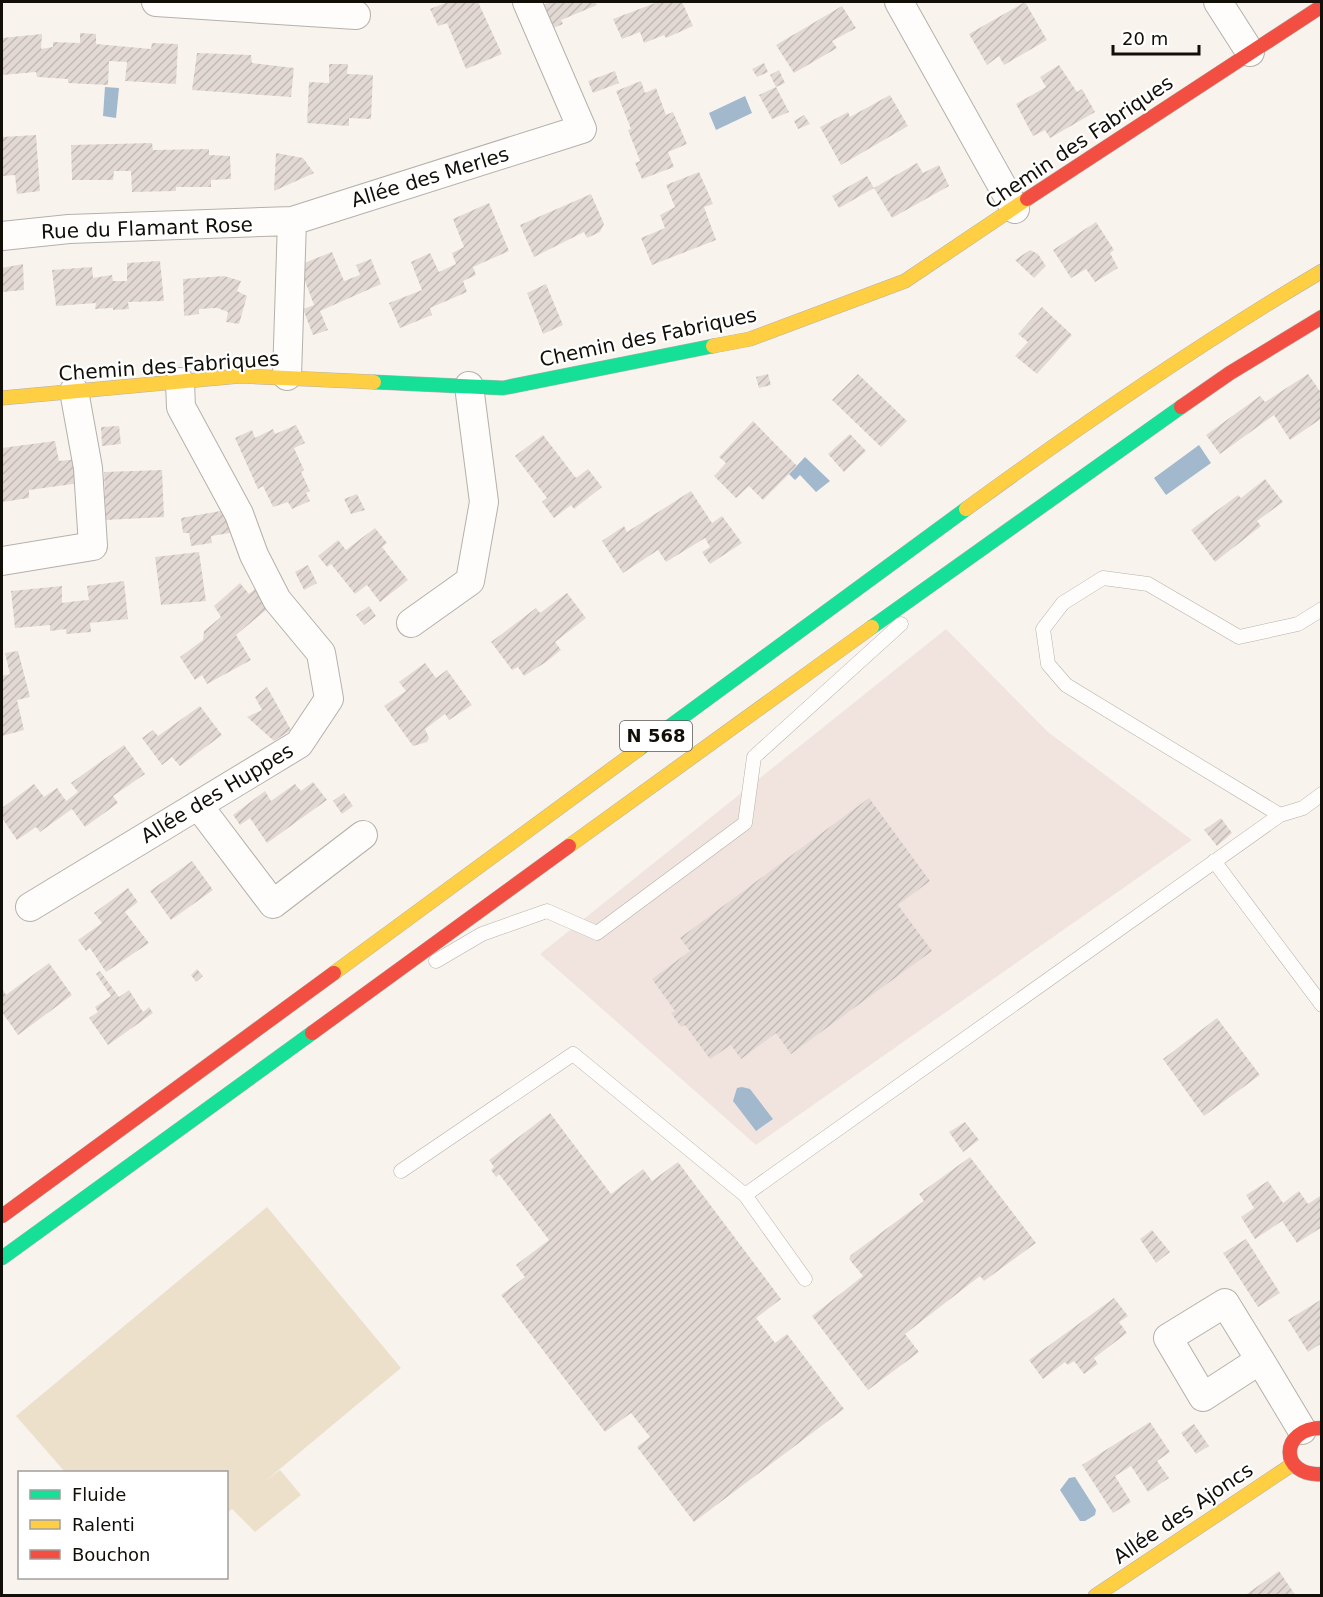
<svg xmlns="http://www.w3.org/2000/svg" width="1323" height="1597" font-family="'DejaVu Sans',sans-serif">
  <defs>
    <pattern id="building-hatch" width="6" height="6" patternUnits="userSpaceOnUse" patternTransform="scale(1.5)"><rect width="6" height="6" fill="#e3d9d4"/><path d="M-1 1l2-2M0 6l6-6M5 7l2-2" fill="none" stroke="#c2b9b5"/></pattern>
  </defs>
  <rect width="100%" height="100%" fill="#f8f4ed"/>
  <path fill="#f1e4df" d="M 946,629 L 1048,732 L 1192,840 L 756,1145 L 540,954 Z"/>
  <path fill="#ece0ca" d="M 267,1207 L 401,1368 L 263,1483 L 280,1470 L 301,1495 L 255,1532 L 232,1509 L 227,1513 L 226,1472 L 65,1472 L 16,1416 Z"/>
  <path fill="#a1b8cd" d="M 105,87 L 119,88 L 116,118 L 103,116 Z
    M 745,96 L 752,113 L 716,130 L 709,113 Z
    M 1199,445 L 1211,463 L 1166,495 L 1154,478 Z
    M 805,457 L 830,481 L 816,492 L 800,475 L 795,480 L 789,474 Z
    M 742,1087 L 750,1089 L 773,1119 L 756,1131 L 733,1101 L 737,1088 Z
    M 1075,1477 L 1096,1510 L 1095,1515 L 1085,1521 L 1080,1521 L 1060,1490 L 1069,1478 Z"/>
  <path fill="url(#building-hatch)" d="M 448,2 L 478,2 L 502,54 L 466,69 L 447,23 L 438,26 L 430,9 Z
    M 550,2 L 595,2 L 597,5 L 561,20 L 563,24 L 548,30 L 539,7 Z
    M 658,2 L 682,2 L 693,26 L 666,38 L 664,35 L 644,43 L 640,32 L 622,39 L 613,19 Z
    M 1025,2 L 1047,40 L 1004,65 L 999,56 L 987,65 L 969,34 Z
    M 842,6 L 856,28 L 832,41 L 837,48 L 794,73 L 776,45 Z
    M 80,33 L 96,34 L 96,44 L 151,49 L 152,43 L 178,44 L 176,84 L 125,81 L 127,62 L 109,61 L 108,85 L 68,83 L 68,79 L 37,77 L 36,72 L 2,75 L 2,38 L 42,34 L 41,49 L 53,47 L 53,42 L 80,43 Z
    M 197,53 L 251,55 L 252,63 L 294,68 L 291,97 L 192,90 Z
    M 764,63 L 768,72 L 757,77 L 752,69 Z
    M 329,64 L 348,64 L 347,74 L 373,75 L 371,119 L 349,118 L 349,126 L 307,123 L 309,82 L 329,83 Z
    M 1059,65 L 1077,92 L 1082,89 L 1095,112 L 1050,138 L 1045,130 L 1033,136 L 1016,104 L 1046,87 L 1040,77 Z
    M 779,70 L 785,83 L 776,87 L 770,75 Z
    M 615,71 L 619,83 L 593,93 L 588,81 Z
    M 641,81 L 645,93 L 656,88 L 666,115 L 673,112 L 687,144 L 668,152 L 674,167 L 642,179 L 635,163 L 640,161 L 628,130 L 631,129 L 616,91 Z
    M 776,87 L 789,112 L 772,119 L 759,95 Z
    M 890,95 L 908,126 L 841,165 L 820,127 L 848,112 L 850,117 Z
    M 804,115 L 810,124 L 798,129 L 794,121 Z
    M 36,135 L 40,191 L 17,194 L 15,175 L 2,176 L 2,137 Z
    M 152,143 L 153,150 L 209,149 L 209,155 L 230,156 L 231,179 L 211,180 L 211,187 L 176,187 L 176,191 L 132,192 L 131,171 L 114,171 L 113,180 L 72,180 L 71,145 Z
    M 276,153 L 303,158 L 314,173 L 274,191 Z
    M 917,163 L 923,173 L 939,165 L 949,186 L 892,218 L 874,188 L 839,208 L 832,196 L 867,176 L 874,188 Z
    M 699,172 L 713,204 L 704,207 L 716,240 L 652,265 L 641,238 L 665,228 L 660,215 L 675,207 L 666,185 Z
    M 591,194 L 604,224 L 600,232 L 587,238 L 584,232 L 534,257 L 520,225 Z
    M 489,203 L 509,251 L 473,267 L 476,275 L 463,281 L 467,292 L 430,308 L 432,315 L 400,328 L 389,303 L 422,290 L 411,262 L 430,253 L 439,272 L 456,264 L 452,253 L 464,247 L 453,219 Z
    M 1096,222 L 1114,250 L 1110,253 L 1118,268 L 1095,282 L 1086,269 L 1071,278 L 1053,250 Z
    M 1030,250 L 1038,254 L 1046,266 L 1034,278 L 1015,260 Z
    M 332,252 L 344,281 L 360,275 L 356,265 L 371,259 L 381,284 L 320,311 L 328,330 L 313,335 L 303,309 L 314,305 L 299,265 Z
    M 160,261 L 164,301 L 128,302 L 129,309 L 113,310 L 113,308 L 95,309 L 96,303 L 56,306 L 52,270 L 92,267 L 93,278 L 112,275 L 113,281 L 127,281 L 127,263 Z
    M 23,264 L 24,290 L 2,292 L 2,268 Z
    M 224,276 L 241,281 L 237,291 L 247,296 L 239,324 L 226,322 L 228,312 L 217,308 L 199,309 L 199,314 L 184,316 L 183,279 Z
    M 546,284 L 563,325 L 543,334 L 527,293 Z
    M 1042,307 L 1072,335 L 1037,374 L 1015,356 L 1028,342 L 1018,334 Z
    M 768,374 L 771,385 L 759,388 L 756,377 Z
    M 858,374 L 907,421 L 881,447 L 832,400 Z
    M 1308,374 L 1322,394 L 1322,418 L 1290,440 L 1274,415 L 1220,454 L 1206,435 L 1260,396 L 1265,402 Z
    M 753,421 L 797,466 L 763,500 L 749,486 L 736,498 L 714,476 L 726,463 L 719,457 Z
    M 296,425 L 305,443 L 294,448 L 304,470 L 301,472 L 310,491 L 306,493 L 310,501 L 292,509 L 288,502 L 273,507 L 263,486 L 258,489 L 235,438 L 252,430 L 255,438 L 273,429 L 275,434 Z
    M 119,426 L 121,444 L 102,446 L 101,427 Z
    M 850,434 L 866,451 L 844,472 L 828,454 Z
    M 543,435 L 576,478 L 588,469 L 602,487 L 574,509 L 571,505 L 554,518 L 542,502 L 547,498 L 515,456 Z
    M 55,441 L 59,461 L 78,459 L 80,483 L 29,490 L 29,498 L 2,502 L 2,448 Z
    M 162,470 L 164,517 L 106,520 L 104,472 Z
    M 1265,479 L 1283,502 L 1257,521 L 1261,526 L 1215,562 L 1191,530 L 1238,495 L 1241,498 Z
    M 691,491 L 712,523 L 722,516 L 742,543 L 710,564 L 702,552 L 710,547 L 705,538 L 666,562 L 658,550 L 623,573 L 602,541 L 624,526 L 627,532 Z
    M 357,494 L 365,510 L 351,514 L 344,499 Z
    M 226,510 L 236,532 L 211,536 L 212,543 L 191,546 L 189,533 L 183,533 L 181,518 Z
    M 375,528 L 387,543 L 382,547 L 408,580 L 380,602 L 367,585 L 355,594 L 331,564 L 327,567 L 318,556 L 338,540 L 346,550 Z
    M 199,552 L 206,601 L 161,605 L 155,557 Z
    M 308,565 L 317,583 L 304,590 L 295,572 Z
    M 124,581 L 128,619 L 90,623 L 91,632 L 66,634 L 66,629 L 50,631 L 50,625 L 15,628 L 11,591 L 62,586 L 62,603 L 77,601 L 89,600 L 87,586 Z
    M 240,583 L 249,594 L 257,587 L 272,605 L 236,635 L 251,660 L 207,684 L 202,675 L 195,680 L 180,657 L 203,640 L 204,631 L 221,617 L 214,606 Z
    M 567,593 L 586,618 L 555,642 L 561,650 L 546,662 L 524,676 L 518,667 L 512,670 L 491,642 L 536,608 L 540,613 Z
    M 369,606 L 376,616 L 364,625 L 356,615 Z
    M 18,651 L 30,697 L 17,700 L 24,730 L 2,736 L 2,676 L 10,674 L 5,653 Z
    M 425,663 L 436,678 L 447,670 L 472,705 L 449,720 L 445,714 L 425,729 L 429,738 L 427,742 L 413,746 L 384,706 L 406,691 L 399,682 Z
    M 267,687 L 291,730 L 274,741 L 247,717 L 262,710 L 255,697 Z
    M 200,706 L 222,735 L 180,766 L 172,757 L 162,765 L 142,738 L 153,730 L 158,736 Z
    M 124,745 L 145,774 L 113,796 L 118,803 L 85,827 L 72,809 L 40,832 L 36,827 L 17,840 L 2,818 L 2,808 L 34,784 L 44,797 L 57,788 L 66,801 L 78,792 L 71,783 Z
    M 313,782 L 327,800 L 267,843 L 250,818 L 240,825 L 233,815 L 265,791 L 271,801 L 295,784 L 301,791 Z
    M 344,793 L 353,806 L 342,814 L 333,801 Z
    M 869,798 L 930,881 L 898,905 L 932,951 L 791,1054 L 776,1033 L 741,1059 L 731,1045 L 710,1059 L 685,1025 L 681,1027 L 671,1013 L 675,1011 L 652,979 L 690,951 L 680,938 Z
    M 1221,818 L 1232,833 L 1217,846 L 1204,830 Z
    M 192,861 L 213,890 L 171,920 L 150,891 Z
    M 128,888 L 138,902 L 125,912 L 149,943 L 106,972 L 90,948 L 86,951 L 78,940 L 102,923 L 94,913 Z
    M 49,963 L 72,995 L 18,1035 L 2,1012 L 2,988 L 6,995 Z
    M 197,969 L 203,976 L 196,982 L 191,975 Z
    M 100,971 L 119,997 L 129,990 L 143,1012 L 149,1007 L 153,1013 L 108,1045 L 89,1018 L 98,1012 L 95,1007 L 111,996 L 96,974 Z
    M 1217,1018 L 1260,1075 L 1204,1116 L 1163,1059 Z
    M 550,1113 L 611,1194 L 643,1169 L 652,1181 L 678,1162 L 781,1299 L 756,1318 L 775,1343 L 787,1334 L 844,1409 L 694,1522 L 637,1447 L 650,1437 L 631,1413 L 605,1432 L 501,1295 L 525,1277 L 516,1265 L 549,1240 L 499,1174 L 496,1177 L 491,1170 L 494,1167 L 489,1160 Z
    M 965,1122 L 979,1140 L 963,1152 L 949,1132 Z
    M 970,1157 L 1036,1243 L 984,1281 L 980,1276 L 905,1334 L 919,1352 L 868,1390 L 812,1316 L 863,1276 L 849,1259 L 851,1255 L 924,1201 L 919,1194 Z
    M 1268,1181 L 1283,1203 L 1299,1191 L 1308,1204 L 1320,1196 L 1322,1227 L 1297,1243 L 1282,1221 L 1255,1239 L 1241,1217 L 1254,1208 L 1246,1195 Z
    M 1152,1230 L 1170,1252 L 1156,1263 L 1140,1239 Z
    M 1246,1239 L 1280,1293 L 1258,1307 L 1223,1253 Z
    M 1114,1298 L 1128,1316 L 1119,1322 L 1127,1333 L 1094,1358 L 1098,1364 L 1084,1374 L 1074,1361 L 1068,1365 L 1065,1362 L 1043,1379 L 1029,1360 Z
    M 1322,1299 L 1322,1343 L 1308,1352 L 1288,1320 Z
    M 1150,1422 L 1170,1452 L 1157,1461 L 1169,1478 L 1148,1492 L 1131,1466 L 1115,1476 L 1131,1502 L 1113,1513 L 1082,1465 Z
    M 1194,1424 L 1209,1446 L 1196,1454 L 1181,1433 Z
    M 1279,1571 L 1296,1596 L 1244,1596 Z"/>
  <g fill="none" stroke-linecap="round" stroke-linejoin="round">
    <g stroke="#b4b0aa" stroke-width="15">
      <path id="lane" d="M 1322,609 L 1298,624 L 1239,637 L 1148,584 L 1103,578 L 1063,603 L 1043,629 L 1048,664 L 1066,685 L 1280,815 L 1303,808 L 1322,794
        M 1214,861 L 1322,1005
        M 436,961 L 482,934 L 547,911 L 597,933 L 745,823 L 754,757 L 901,624
        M 401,1171 L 573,1054 L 745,1195 L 1280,815
        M 745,1195 L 805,1279"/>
    </g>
    <g stroke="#b4b0aa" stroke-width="30">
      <path id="street" d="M 156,2 L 356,15
        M 899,2 L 1015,209
        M 1218,2 L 1250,52
        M 2,236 L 69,229 L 292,221
        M 287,376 L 292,221 L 582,129 L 527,2
        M 2,561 L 93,546 L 88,468 L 74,391
        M 411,623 L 470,581 L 484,502 L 469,386
        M 198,805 L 273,904 L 363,835
        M 30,907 L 299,744 L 329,699 L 321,653 L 277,600 L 254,555 L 239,514 L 181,407 L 180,382
        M 1260,1360 L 1225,1303 L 1168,1338 L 1203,1397 L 1260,1360 L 1302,1430"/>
    </g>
    <g stroke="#b4b0aa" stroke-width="15">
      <path id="fast" d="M 374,382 L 503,388 L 713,346
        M 872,627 L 1181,407
        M 639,749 L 966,509
        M 2,1258 L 312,1033"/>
    </g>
    <g stroke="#b4b0aa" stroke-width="15">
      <path id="slow" d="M 713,346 L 750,339 L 905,281 L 1027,199
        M 2,398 L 240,376 L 374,382
        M 966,509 C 1081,425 1199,344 1322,271
        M 569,846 L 872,627
        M 334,973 L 639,749
        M 1095,1596 L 1293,1464"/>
    </g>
    <g stroke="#b4b0aa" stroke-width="15">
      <path id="jam" d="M 1027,199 L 1322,6
        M 1181,407 L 1230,373 L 1322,317
        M 312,1033 L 569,846
        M 2,1216 L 334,973
        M 1322,1428 C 1279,1428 1279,1477 1322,1474"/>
    </g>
    <use href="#lane" stroke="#fefdfc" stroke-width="14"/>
    <use href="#street" stroke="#fefdfc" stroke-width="28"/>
    <use href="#fast" stroke="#16e098" stroke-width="14"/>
    <use href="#slow" stroke="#ffcf43" stroke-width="14"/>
    <use href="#jam" stroke="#f24e42" stroke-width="14"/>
  </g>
  <g text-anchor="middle" stroke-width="4.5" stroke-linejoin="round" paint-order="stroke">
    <rect fill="#fff" stroke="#595753" stroke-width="1.5" x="620" y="721" width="72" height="30" rx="4.5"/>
    <g font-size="18" font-weight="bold" fill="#120f09">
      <text x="656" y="742">N 568</text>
    </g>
    <g font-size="20" fill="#120f09" stroke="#fff">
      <text transform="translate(1079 142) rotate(-34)" y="7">Chemin des Fabriques</text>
      <text transform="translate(430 177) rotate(-17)" y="7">Allée des Merles</text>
      <text transform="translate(147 228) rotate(-2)" y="7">Rue du Flamant Rose</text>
      <text transform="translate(648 337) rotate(-12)" y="7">Chemin des Fabriques</text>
      <text transform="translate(169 366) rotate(-4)" y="7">Chemin des Fabriques</text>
      <text transform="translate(217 793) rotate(-31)" y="7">Allée des Huppes</text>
      <text transform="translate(1183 1513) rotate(-34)" y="7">Allée des Ajoncs</text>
    </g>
  </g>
  <rect width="1323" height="1597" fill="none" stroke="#120f09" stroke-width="6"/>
  <rect x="18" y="1471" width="210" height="108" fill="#ffffff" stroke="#a09f9d" stroke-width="1.5"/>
  <rect x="30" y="1490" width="30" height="9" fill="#16e098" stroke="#a09f9d" stroke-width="1.5"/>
  <text x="72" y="1501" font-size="18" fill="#120f09">Fluide</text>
  <rect x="30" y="1520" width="30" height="9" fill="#ffcf43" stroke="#a09f9d" stroke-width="1.5"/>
  <text x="72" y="1531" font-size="18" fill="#120f09">Ralenti</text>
  <rect x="30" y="1550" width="30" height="9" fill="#f24e42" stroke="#a09f9d" stroke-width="1.5"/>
  <text x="72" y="1561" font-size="18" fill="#120f09">Bouchon</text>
  <path d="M1113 45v9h86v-9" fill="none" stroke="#120f09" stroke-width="3"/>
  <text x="1122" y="45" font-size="18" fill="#120f09" stroke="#ffffff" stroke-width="4.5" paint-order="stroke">20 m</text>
</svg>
